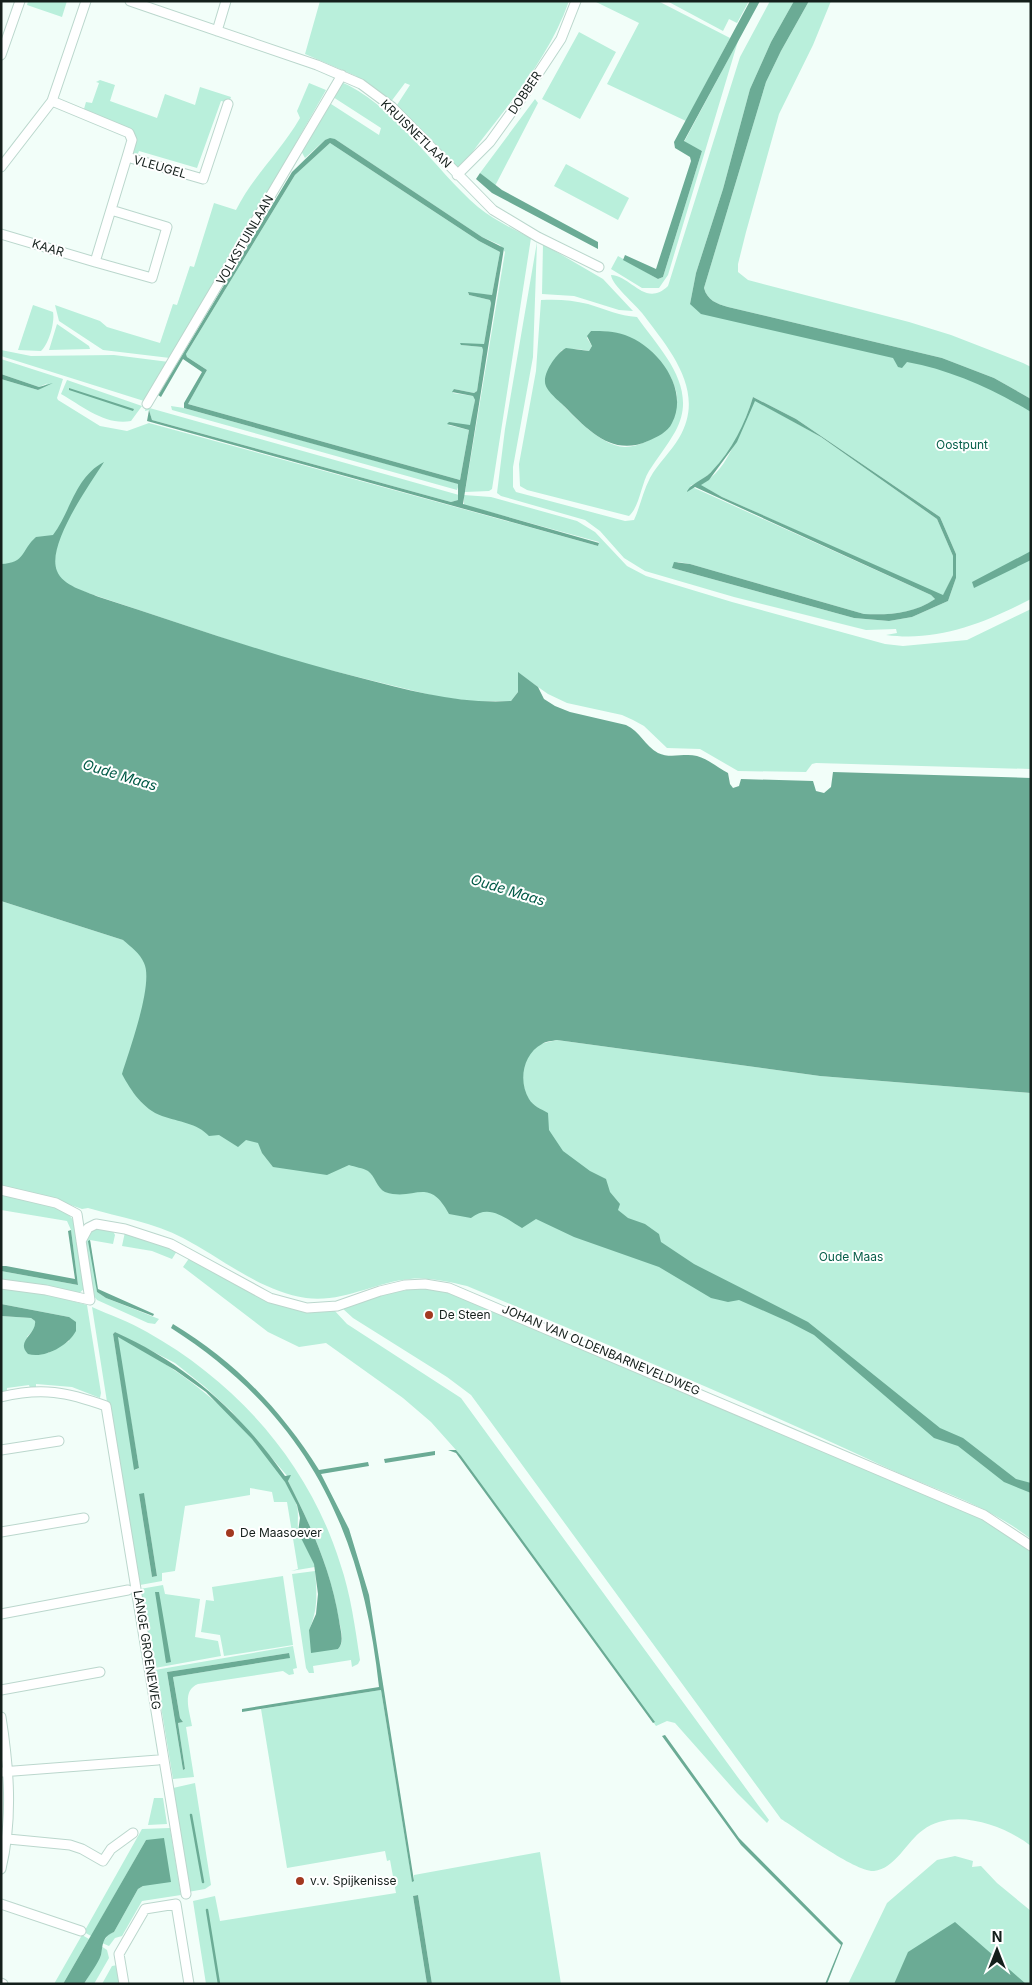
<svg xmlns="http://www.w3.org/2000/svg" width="1032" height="1985" font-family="Inter,sans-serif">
  <rect width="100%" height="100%" fill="#f2fef9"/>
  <path fill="#b9efdb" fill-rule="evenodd" d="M 28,1 L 67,1 L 62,17 L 27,5 Z
    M 320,1 L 569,1 C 551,52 516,96 483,138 C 475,148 466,163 455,170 L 395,108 L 410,85 L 405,83 L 390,103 L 356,76 L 305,54 Z
    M 594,1 L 658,1 L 730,38 L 686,121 L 607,84 L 639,23 Z
    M 667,1 L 749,1 L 737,23 L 729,19 L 723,31 Z
    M 770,1 L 794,1 L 771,42 L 750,89 L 723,189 L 696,273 L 690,304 L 701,303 L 993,383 L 1031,407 L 1031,599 C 985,623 938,642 886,635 L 897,633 L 896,629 L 866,630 L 734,597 L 645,571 L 624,558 L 600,531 L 585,520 L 501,496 L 497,493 L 505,429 L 537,242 L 533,357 L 513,467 L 513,487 L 516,492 L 625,521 L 634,520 C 640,507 643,491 650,478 C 658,463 671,452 679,438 C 707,391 669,349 642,313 C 635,304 612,285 611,275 C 632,276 645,308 668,286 L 740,57 ZM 753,397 L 796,419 L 940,517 L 956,554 L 956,578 L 948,601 L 912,617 L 889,621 L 854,618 L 672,568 L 678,562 L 690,564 L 864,614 C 889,615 914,614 935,599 L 931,595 L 690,486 C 724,472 743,430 753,397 Z
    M 809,1 L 831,1 L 813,45 L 779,114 L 746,232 L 738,264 L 738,272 L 748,280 L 909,322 L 951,335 L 1023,363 L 1031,367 L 1031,399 L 994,378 L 942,358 L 728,307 C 717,304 707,300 704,288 L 766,82 L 781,51 Z
    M 579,32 L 616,52 L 580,119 L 542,99 Z
    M 738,41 L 668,275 L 659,288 L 642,288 L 611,269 L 618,256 L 658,279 L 663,277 L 702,151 L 684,142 Z
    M 100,80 L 115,85 L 110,101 L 157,118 L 165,94 L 195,105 L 200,87 L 231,97 L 229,103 L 221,101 L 197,168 L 139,151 L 137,156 L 132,151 L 136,137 L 133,131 L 84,109 L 86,102 L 92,103 L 99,83 L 96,82 Z
    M 339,81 C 392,102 435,170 478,207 C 494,220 513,229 531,238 L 492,489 L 489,491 L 465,492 L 505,252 L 500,245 L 482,237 L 335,139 L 325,140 L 305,158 L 300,149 L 328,102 L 379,135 L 381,128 L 333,97 Z
    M 309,83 L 326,90 L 236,248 L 170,358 L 103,350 L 59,321 L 55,305 L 100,321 L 107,327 L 160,343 L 173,304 L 177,305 L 190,266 L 194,267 L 214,203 L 236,210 C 253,176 281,151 300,118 L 297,111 Z
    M 535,99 L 538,103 L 495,186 L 480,173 Z
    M 330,143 L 479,241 L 500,252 L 492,295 L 468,293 L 469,295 L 490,300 L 491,303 L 484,344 L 461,345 L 482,347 L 483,350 L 477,391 L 474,393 L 454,389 L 453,393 L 473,396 L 475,400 L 471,425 L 448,425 L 469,430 L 460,480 L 188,404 L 207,370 L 187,357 L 186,354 L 295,175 Z
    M 566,164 L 629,198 L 618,220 L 554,186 Z
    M 543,244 L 603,279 L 633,311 L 619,310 L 574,296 L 542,294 Z
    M 541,300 C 557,299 573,300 588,304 C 605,309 619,316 637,317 C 661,351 700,388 675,432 C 667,446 657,458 649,471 C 641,484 640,506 629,516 L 527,490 L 520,486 L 519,464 L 536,371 ZM 591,331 C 625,330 650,345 668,373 C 673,380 678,393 677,402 C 675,412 669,422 665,431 C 654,438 639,447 625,447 C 598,446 566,408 548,389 C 548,370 550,365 562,350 L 577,349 L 589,351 L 592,346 L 587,338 Z
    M 33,305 L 53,312 C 55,322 49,344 41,351 L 18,350 Z
    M 57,324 L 89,346 L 90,349 L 49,350 Z
    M 1,350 L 31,356 L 114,355 L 169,362 L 147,399 L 144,401 L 1,356 Z
    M 1,359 L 63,379 L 57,398 L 58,400 L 100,426 L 127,431 L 149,423 L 598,546 L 599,542 L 464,505 L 464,495 L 491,497 L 577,521 L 595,532 L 627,566 L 646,576 L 732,602 L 885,644 L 903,646 L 967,640 L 1031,609 L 1031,769 L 816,763 L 812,764 L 806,772 L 738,771 L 700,749 L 667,748 L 644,726 L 633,720 L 622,715 L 567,703 L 548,694 L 518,673 L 518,692 L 511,701 L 472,701 L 439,697 L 317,667 L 271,654 L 1,564 L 1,379 L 38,390 L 48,383 L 39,387 L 1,374 Z
    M 67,380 L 142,406 L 131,421 C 106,426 82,406 61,394 Z
    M 755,400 L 821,437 L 937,519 L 953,556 L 953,575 L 943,596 L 722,497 L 700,485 C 731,470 739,426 755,400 Z
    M 171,406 L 184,408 L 459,484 L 457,490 L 172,410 Z
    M 146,407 L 459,495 L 458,500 L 451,502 L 152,420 L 149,410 L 145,411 Z
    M 1,901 L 123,940 L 540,1044 L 557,1040 L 820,1076 L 1031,1093 L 1031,1539 C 985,1503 934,1490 883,1466 C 746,1402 606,1344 467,1286 C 449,1282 429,1277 410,1279 C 375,1282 343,1303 306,1298 C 260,1291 223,1259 183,1238 C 155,1223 119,1217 88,1208 L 82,1209 L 54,1199 L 1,1187 Z
    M 1,1195 C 19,1199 67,1204 74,1222 L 84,1289 L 78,1294 L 24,1282 L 1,1280 L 1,1271 L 78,1285 L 71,1230 L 67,1221 L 1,1210 Z
    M 98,1227 L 112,1229 L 115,1235 L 113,1244 L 90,1240 L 97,1292 L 106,1298 L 159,1319 L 155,1324 L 148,1323 L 97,1300 L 93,1295 C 90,1275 74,1238 98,1227 Z
    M 125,1232 L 177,1251 L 172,1259 L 152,1251 L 122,1246 Z
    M 190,1257 L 272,1303 L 304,1310 L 334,1310 L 347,1324 L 461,1398 L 769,1820 L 767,1823 L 737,1793 L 675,1723 L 667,1721 L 656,1726 L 456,1450 L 431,1422 L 403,1398 L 326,1343 L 299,1347 L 268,1332 L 183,1267 Z
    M 1,1288 L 53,1296 L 87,1305 L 101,1393 L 100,1398 L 72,1387 L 36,1384 L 36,1387 L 30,1388 L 29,1385 L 7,1388 L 7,1391 L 1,1393 L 1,1316 L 31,1318 L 35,1321 L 35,1328 L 27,1337 L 48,1353 L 69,1341 L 69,1317 L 1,1304 Z
    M 418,1288 L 444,1290 L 981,1517 L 1031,1552 L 1031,1846 C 1004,1825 954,1807 923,1830 C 907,1841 895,1869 874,1871 C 855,1872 799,1830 781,1819 L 471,1395 L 447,1377 L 353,1318 L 342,1308 L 378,1295 Z
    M 92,1307 C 110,1315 130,1322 147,1332 C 238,1383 309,1464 340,1563 C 351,1595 355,1628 360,1660 L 358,1664 L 352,1667 L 351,1660 L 313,1666 L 314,1673 L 309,1673 L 306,1668 L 292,1574 L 315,1571 C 317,1593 318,1610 309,1630 L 338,1649 C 345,1642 341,1630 339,1621 C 331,1570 311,1526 288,1481 L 289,1478 L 231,1411 L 205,1387 L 175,1363 L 115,1332 L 113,1334 L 135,1470 L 139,1468 L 117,1337 C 130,1340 143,1350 154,1357 C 208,1390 270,1443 296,1503 C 300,1513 296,1526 299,1533 C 304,1544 313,1555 315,1567 L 291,1571 L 298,1569 L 287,1502 L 274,1502 L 272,1492 L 250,1488 L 250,1495 L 185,1506 L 175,1571 L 162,1573 L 162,1581 L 140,1585 L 112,1413 L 107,1402 ZM 139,1494 L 144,1494 L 157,1576 L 152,1577 Z
    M 283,1576 L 293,1645 L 224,1656 L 220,1635 L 201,1632 L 206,1600 L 214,1601 L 212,1587 Z
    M 163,1585 L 165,1594 L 200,1599 L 195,1637 L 218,1641 L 221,1656 L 155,1668 L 154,1660 L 152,1660 L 140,1589 Z
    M 293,1646 L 297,1668 L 293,1669 L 294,1674 L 289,1675 L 283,1671 L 198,1684 C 181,1691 190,1712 192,1726 L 186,1727 L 194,1777 L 173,1779 L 155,1670 ZM 289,1653 L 289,1658 L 173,1677 L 180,1718 L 183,1722 L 178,1723 L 185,1769 L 183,1770 L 167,1672 Z
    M 381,1690 L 412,1881 L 414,1881 L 414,1875 L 540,1852 L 561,1984 L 432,1984 L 418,1895 L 413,1896 L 427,1984 L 206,1984 L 193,1901 L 215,1896 L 220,1921 L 396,1893 L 390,1860 L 387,1861 L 385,1851 L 287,1868 L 261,1709 Z
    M 195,1783 L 211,1885 L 205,1889 L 188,1892 L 173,1788 Z
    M 154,1798 L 163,1798 L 167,1824 L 148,1825 Z
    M 170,1828 L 181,1895 L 142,1901 L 122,1936 L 115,1938 L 109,1946 L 102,1943 L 109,1934 L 114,1932 L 138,1889 L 143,1886 L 146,1840 L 91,1936 L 84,1932 L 142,1829 Z
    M 955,1856 L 973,1861 L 972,1867 L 981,1866 L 997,1883 L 1031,1911 L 1031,1984 L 848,1984 L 887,1903 L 937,1860 Z
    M 82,1935 L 89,1939 L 63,1984 L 54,1984 Z
    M 101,1946 L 107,1950 L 109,1958 L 94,1984 L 84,1984 L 101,1955 Z
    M 118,1965 L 121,1984 L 102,1984 L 112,1966 Z"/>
  <path fill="#6bab95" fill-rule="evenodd" d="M 750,1 L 760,1 L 684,141 L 702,151 L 663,277 L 658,279 L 623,260 L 625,255 L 656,269 L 691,161 L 690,157 L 675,148 L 674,142 Z
    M 794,1 L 809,1 L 781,51 L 766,82 L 704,288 C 707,300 717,304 728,307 L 942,358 L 994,378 L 1031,399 L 1031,412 C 993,389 951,370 907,362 L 902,368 L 898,367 L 893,358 L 701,314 L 690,304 L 696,273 L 723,189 L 750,89 L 771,42 Z
    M 330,138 L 335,139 L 482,237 L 504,248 L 463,504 L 599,543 L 598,546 L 147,421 L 149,410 L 152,420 L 451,502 L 458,500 L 458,484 L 184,408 L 184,403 L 202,372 L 183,359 L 161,397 L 158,395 L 292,172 L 325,140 ZM 330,143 L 479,241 L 500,252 L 492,295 L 468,292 L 469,295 L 490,300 L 491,303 L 484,344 L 460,343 L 461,345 L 482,347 L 483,350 L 477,391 L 474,393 L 454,389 L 452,392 L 473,396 L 475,400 L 470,425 L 449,422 L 447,424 L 469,430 L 460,480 L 188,404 L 207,370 L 187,357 L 186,354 L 295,175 Z
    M 480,173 L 502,190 L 598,242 L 598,249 L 492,193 L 476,179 Z
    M 591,331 C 603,331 614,331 625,335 C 657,346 690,389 672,423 C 668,432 657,437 648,441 C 612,457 588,430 564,406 C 558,400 545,390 545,382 C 544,371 557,353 566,348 L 589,351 L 592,346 L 587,336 Z
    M 1,374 L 39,387 L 53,383 L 38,390 L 1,379 Z
    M 69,388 L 134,409 L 133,411 L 69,390 Z
    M 753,397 L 796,419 L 940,517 L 956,554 L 956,578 L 948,601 L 912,617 L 889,621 L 854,618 L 672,568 L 674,562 L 690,564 L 864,614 C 889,615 913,614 935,599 L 931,595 L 695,487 L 687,492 C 689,484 706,479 712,471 C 732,450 745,424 753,397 ZM 755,401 L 821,437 L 937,519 L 953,556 L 953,575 L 943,595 L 722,497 L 701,485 L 709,480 L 737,442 Z
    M 104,462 C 90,484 46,545 57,571 C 63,586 85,591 99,597 C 186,625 272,656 361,678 C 410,691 459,704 511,701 L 518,692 L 518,672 L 538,687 L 544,699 L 555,706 L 570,712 L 626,725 C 640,731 645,746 658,753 C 670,759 684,753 697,756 C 708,759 718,768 728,773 L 730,784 L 733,788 L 739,786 L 741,779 L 813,781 L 816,791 L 824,793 L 831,787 L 833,772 L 1031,778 L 1031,1093 L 820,1076 L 557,1040 C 552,1041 546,1041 542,1044 C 523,1054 518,1081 529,1099 C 533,1106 541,1109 548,1113 L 549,1130 L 563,1151 L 590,1171 L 606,1179 L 610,1192 L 620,1204 L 618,1210 L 628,1218 L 645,1224 L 659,1234 L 661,1242 L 694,1264 L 808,1322 L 940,1428 L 963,1438 L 1016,1479 L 1031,1483 L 1031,1493 L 1004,1482 L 958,1446 L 934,1438 L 814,1335 L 789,1322 L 739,1300 L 728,1302 L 711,1298 L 659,1267 L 574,1237 L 536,1219 L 522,1228 C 505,1218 489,1203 471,1218 L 449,1214 C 428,1175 415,1202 385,1192 C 377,1188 375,1176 368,1171 C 363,1168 355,1167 349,1165 L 327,1175 L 273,1167 L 262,1153 L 258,1143 L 246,1140 L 238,1147 L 219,1135 L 209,1136 C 197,1123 179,1122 162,1116 C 143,1109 131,1091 122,1074 C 129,1051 154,983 144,963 C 140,953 131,947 123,940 L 1,901 L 1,564 C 26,563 21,550 36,537 L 53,535 C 71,511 75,477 104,462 Z
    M 1031,551 L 1031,560 L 974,588 L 972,582 Z
    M 71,1230 L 78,1285 L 1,1271 L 1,1266 L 6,1266 L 75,1279 L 68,1231 Z
    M 90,1240 L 98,1289 L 154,1314 L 153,1316 L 106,1298 L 97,1292 L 88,1241 Z
    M 1,1304 L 69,1317 L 76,1322 L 76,1331 C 68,1346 44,1359 28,1354 C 15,1341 37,1334 35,1321 L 31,1318 L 1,1316 Z
    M 173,1324 C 235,1361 281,1410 319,1470 L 368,1462 L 369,1466 L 321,1474 L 349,1529 L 369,1595 L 414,1881 L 412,1882 L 381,1690 L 242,1712 L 242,1709 L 379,1687 C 362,1530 307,1415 171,1328 Z
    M 115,1332 C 186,1364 240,1412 285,1476 L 291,1475 L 288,1481 C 311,1526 331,1570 339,1620 C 340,1629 345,1642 338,1649 L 311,1653 L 309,1630 L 316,1614 L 318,1594 L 314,1564 L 298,1532 L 300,1518 L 297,1505 L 285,1482 L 252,1439 L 206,1392 L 175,1370 L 118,1337 L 139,1468 L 134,1470 L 113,1334 Z
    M 448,1450 L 456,1450 L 461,1456 L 655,1722 L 653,1723 L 456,1453 Z
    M 435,1451 L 435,1455 L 385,1463 L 384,1459 Z
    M 144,1493 L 157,1576 L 152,1577 L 139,1494 Z
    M 155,1592 L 159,1592 L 171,1662 L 166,1663 Z
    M 289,1653 L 290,1658 L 173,1677 L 180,1718 L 183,1722 L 178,1723 L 185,1769 L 183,1770 L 167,1672 Z
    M 665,1735 L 739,1838 L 843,1943 L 827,1984 L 825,1984 L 841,1945 L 741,1845 L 662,1736 Z
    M 164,1838 L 171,1882 L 143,1886 L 138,1889 L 114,1932 C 102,1937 103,1944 101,1955 C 98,1964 89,1975 84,1984 L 63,1984 L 146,1840 Z
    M 418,1895 L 432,1984 L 427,1984 L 413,1896 Z
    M 955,1922 L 1026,1984 L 894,1984 L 908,1952 Z"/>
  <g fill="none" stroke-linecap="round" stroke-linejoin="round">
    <path stroke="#6bab95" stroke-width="2.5" d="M 191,1815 L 203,1882
      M 207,1910 L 219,1984"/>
    <g stroke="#bbd7cd" stroke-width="11">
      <path id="street" d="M 130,1 L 317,65 L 361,84 L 392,107 L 493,210 L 538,237 L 599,267
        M 217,31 L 226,1
        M 1,55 L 20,1
        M 52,101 L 129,133 L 132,140 L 127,157 L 95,262 L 152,278 L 167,227 L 111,210
        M 127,157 L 203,179 L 228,104
        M 1,167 L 52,101 L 86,1
        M 457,175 L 490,142 L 526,92 L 561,39 L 576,1
        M 1,234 L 95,262
        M 147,404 L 342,75
        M 1,1190 L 56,1203 L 77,1214 L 90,1300 L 46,1290 L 1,1284
        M 81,1241 L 88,1228 L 96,1224 L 125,1229 L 171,1244 L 270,1298 L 307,1308 L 337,1306 L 380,1291 L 405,1285 L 425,1284 L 449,1288 L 984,1515 L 1031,1546
        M 1,1397 C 42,1387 67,1392 106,1406 L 186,1894
        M 1,1450 L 59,1441
        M 1,1532 L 84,1518
        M 1,1614 L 128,1590
        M 1,1690 L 100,1672
        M 1,1717 C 9,1768 13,1818 1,1869
        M 1,1772 L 158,1760
        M 8,1839 L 70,1845 L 82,1849 L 103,1861 L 111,1849 L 133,1833
        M 1,1904 L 81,1931
        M 1,1983 L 3,1984
        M 124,1984 L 119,1954 L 145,1909 L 176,1904 L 189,1984"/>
    </g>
    <use href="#street" stroke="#fff" stroke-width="9"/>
  </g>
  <g fill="#a23920" stroke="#fff" stroke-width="2">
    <circle cx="429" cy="1315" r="5"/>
    <circle cx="230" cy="1533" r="5"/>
    <circle cx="300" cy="1881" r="5"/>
  </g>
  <g text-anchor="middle" stroke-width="4" stroke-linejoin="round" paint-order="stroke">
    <g font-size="12" fill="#141f1b" stroke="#fff">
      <text transform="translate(525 93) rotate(-56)" y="4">DOBBER</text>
      <text transform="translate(416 134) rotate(44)" y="4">KRUISNETLAAN</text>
      <text transform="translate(160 167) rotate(16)" y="4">VLEUGEL</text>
      <text transform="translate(245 240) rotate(-60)" y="4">VOLKSTUINLAAN</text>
      <text transform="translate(48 248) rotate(17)" y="4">KAAR</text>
      <text transform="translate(601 1350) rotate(23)" y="4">JOHAN VAN OLDENBARNEVELDWEG</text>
      <text transform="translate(147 1650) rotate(81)" y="4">LANGE GROENEWEG</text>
    </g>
    <g font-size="12" fill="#075e49" stroke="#fff">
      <text x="962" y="449">Oostpunt</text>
      <text x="851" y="1261">Oude Maas</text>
    </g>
    <g font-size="12" fill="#141f1b" stroke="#fff" text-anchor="start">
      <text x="439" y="1319">De Steen</text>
      <text x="240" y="1537">De Maasoever</text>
      <text x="310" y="1885">v.v. Spijkenisse</text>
    </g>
    <g font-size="14" font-style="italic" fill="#005a46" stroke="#fff">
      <text transform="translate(120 775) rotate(17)" y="5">Oude Maas</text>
      <text transform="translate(508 890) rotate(17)" y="5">Oude Maas</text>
    </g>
  </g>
  <rect width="1032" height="1985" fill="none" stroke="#141f1b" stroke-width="5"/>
  <g transform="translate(997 1950)" stroke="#ffffff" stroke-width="4" paint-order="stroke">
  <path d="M0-4L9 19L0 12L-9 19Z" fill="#141f1b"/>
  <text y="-8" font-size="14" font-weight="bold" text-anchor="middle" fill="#141f1b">N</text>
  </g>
</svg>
